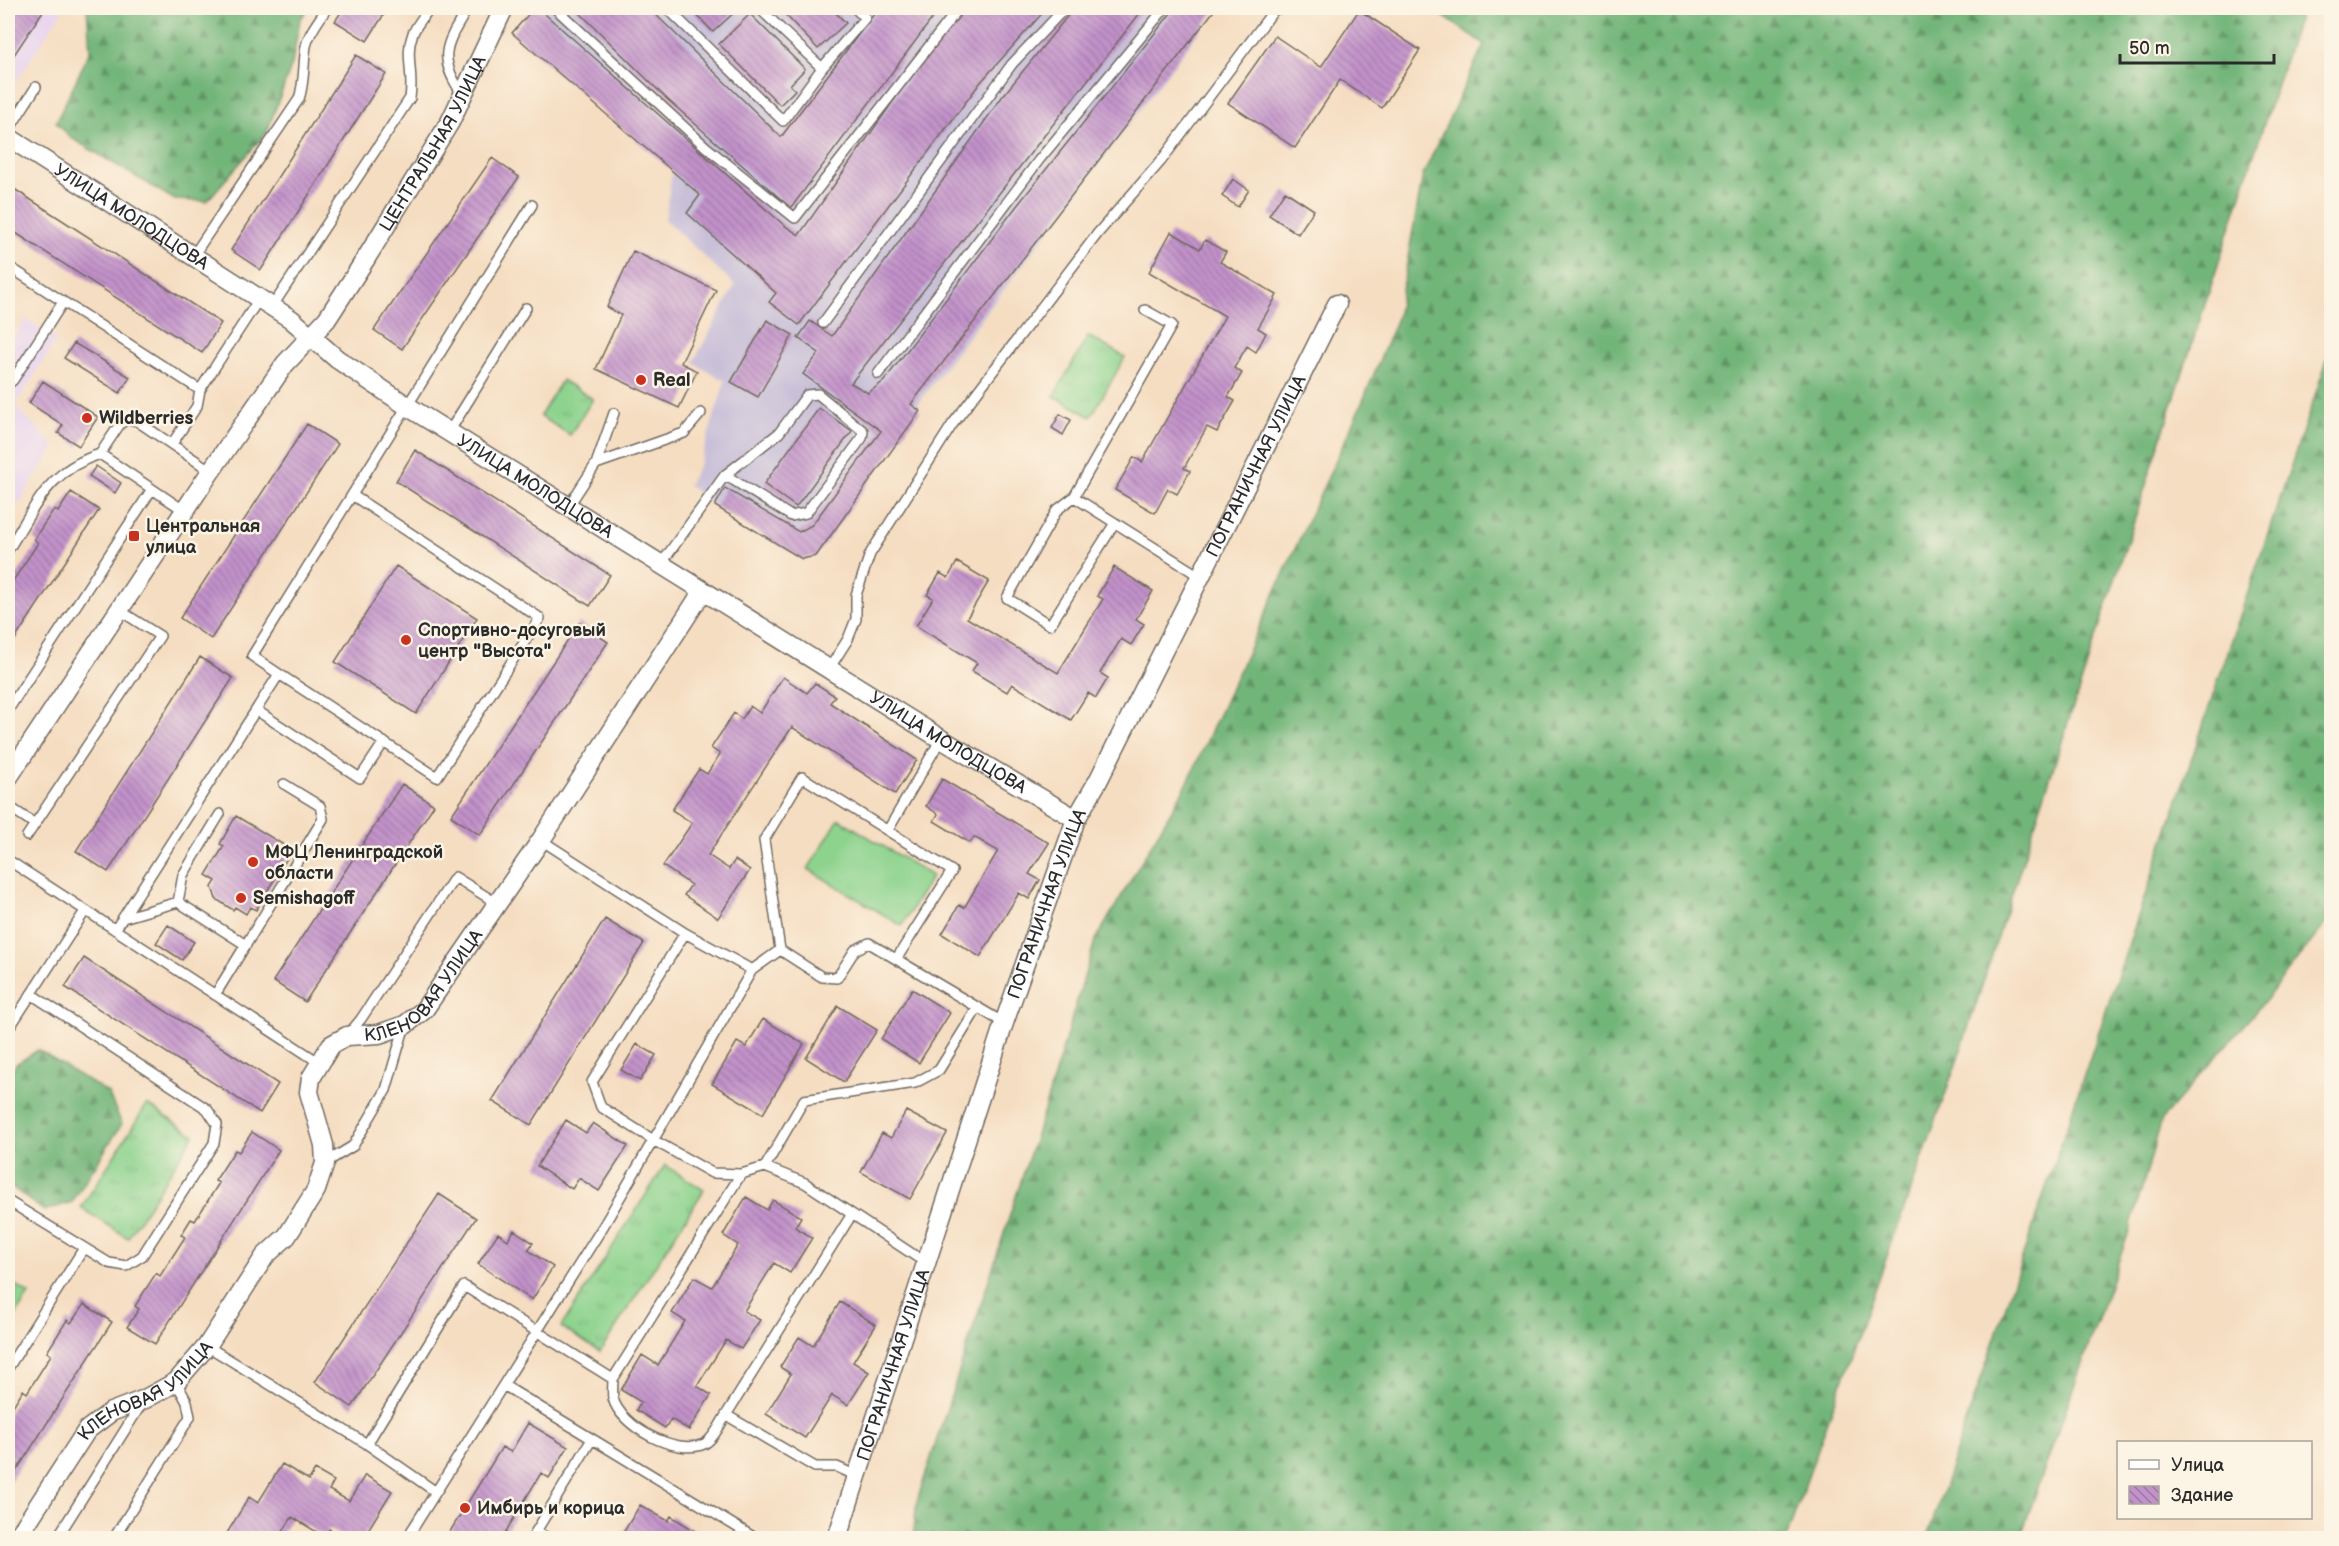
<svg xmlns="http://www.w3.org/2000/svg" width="2339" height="1546" font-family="'Balsamiq Sans',sans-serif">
  <defs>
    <pattern id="grass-tufts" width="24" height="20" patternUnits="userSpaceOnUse" patternTransform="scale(1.5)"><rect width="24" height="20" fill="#8dd38e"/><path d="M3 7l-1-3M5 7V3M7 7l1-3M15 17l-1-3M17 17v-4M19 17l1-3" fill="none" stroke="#7ab57b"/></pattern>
    <pattern id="forest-firs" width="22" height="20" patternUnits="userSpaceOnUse" patternTransform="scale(1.5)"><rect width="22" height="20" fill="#72b579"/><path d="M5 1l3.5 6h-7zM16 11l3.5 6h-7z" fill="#5e9363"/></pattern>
    <pattern id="building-back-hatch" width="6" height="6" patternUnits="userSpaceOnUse" patternTransform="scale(1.5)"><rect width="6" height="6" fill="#c292ca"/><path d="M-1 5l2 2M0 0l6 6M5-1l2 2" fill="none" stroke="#9e77a4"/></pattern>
  </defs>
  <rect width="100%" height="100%" fill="#fcf5e5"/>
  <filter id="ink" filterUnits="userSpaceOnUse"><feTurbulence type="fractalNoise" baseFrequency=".0167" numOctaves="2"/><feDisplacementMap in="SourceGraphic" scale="12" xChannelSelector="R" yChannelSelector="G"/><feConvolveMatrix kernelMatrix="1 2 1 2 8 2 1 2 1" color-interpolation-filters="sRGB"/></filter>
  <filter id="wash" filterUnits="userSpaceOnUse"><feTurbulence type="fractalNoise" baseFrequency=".008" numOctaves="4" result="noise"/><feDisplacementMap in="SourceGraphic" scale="24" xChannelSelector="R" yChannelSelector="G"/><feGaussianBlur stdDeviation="1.35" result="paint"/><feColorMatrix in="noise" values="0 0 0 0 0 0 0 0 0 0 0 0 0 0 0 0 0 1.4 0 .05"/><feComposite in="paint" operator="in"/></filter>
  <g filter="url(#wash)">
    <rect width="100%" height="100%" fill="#f5ddc1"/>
    <path fill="#e7d2ef" d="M 8,8 L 64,8 L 8,94 Z
      M 26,319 L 57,339 L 15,406 L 55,446 L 8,520 L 8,337 L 13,340 Z"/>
    <path fill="#c8bfd8" d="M 534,8 L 1217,8 L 918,403 L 920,411 L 816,556 L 802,559 L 715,506 L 688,485 L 699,466 L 725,381 L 693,363 L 735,285 L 665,220 L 673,166 L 512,33 Z"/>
    <path fill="url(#grass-tufts)" stroke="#5c7f5c" stroke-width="1.5" d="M 1088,336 L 1125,357 L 1091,417 L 1054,396 Z
      M 562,380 L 593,399 L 570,435 L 540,416 Z
      M 147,1104 L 194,1135 L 128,1238 L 81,1208 Z
      M 665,1165 L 704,1190 L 600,1352 L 561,1327 Z"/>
    <path fill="url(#forest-firs)" stroke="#4e7052" stroke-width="1.5" d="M 87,8 L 308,8 L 300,20 L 292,64 L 267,132 L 207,201 L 175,200 L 71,138 L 56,122 L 90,51 Z
      M 1431,8 L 2302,8 L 1959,1056 L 1786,1538 L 913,1538 L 917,1501 L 1045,1107 L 1095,941 L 1187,784 L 1362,403 L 1397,318 L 1423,175 L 1484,44 Z
      M 2331,348 L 2331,917 L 2263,1003 L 2162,1119 L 2130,1229 L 2020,1538 L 1927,1538 Z
      M 38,1050 L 108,1093 L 122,1124 L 72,1202 L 44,1211 L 8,1184 L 8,1077 L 16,1064 Z"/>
    <path fill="#8dd38e" stroke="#5c7f5c" stroke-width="1.5" d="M 839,819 L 932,876 L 902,926 L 808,869 Z
      M 8,1280 L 29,1294 L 8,1328 Z"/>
    <g id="blocks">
      <path fill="url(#building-back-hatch)" d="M 8,8 L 45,8 L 8,64 Z
        M 344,8 L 388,8 L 367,41 L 335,21 Z
        M 534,8 L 538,8 L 785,226 L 799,235 L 951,19 L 963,8 L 1047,8 L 980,83 L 799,325 L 769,302 L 776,293 L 687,213 L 700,195 L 512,33 Z
        M 575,8 L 649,8 L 781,137 L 877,10 L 875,8 L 940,8 L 791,208 L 668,100 Z
        M 690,8 L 739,8 L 713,32 Z
        M 779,8 L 831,8 L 846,23 L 818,49 Z
        M 1074,8 L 1144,8 L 851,383 L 868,393 L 884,381 L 1016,207 L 1175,8 L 1216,8 L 911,404 L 920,411 L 816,556 L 802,559 L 715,506 L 725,488 L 799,532 L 812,525 L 881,431 L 803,374 L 819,353 L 798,338 L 810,321 L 832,336 L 1002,97 Z
        M 1359,10 L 1420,50 L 1382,108 L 1340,80 L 1295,148 L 1228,103 L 1275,36 L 1321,67 Z
        M 750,14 L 805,69 L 790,85 L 795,90 L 780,105 L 719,44 Z
        M 356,55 L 386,74 L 261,270 L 231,250 Z
        M 492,158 L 519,177 L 402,349 L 374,330 Z
        M 1233,179 L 1249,190 L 1238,207 L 1222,196 Z
        M 8,185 L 221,323 L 202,353 L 8,228 Z
        M 1285,191 L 1314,210 L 1298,234 L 1269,215 Z
        M 1171,232 L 1200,249 L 1205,240 L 1226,252 L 1220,262 L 1277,295 L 1258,328 L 1266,333 L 1256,352 L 1247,346 L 1234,368 L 1242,373 L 1228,397 L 1235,401 L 1217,432 L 1207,427 L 1184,468 L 1190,471 L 1177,494 L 1168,489 L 1155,513 L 1115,490 L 1134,457 L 1142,462 L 1225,316 L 1149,272 Z
        M 633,251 L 716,290 L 681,363 L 697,371 L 679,408 L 596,369 L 621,315 L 607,307 Z
        M 767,320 L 793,335 L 758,397 L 731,382 Z
        M 74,343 L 130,377 L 120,393 L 64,358 Z
        M 43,381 L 98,417 L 79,446 L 58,433 L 63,425 L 29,403 Z
        M 819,408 L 852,431 L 796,507 L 764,484 Z
        M 1060,414 L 1071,420 L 1063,435 L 1052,428 Z
        M 307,424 L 338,444 L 211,639 L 180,618 Z
        M 415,450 L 610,575 L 590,606 L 396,481 Z
        M 96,466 L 121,483 L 115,493 L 89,476 Z
        M 71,492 L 99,510 L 8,650 L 8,580 L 9,578 L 13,581 L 38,543 L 34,539 L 54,509 L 58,512 Z
        M 957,562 L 989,581 L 967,618 L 1058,673 L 1103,599 L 1097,596 L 1114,567 L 1153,591 L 1136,619 L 1144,624 L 1131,645 L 1121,639 L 1100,673 L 1108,678 L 1096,698 L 1088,693 L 1071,720 L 1012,684 L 1007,692 L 972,671 L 977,663 L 916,626 L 933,598 L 927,595 L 940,573 L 948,578 Z
        M 396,566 L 477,618 L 416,714 L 335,662 Z
        M 579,623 L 608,642 L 480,835 L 451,816 Z
        M 200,657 L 233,678 L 108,872 L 76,851 Z
        M 783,677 L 807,693 L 815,683 L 835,696 L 830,703 L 917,760 L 895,794 L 792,727 L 708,855 L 729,869 L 735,860 L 750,870 L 718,918 L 684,895 L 691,885 L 663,866 L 692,823 L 672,810 L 699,769 L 707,774 L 720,754 L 711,748 L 734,713 L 742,719 L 750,706 L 760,713 Z
        M 942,779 L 1049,843 L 1029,874 L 1040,880 L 1029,899 L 1019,893 L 980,957 L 942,934 L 959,905 L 964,908 L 998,851 L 974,837 L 970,843 L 934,821 L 938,814 L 926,806 Z
        M 402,784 L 434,805 L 305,1002 L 273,981 Z
        M 236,816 L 292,850 L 256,910 L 250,907 L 246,914 L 235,907 L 233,910 L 216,899 L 212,887 L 216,881 L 206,875 L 224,846 L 220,844 Z
        M 605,919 L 644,943 L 531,1125 L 492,1101 Z
        M 168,925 L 194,942 L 182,960 L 156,943 Z
        M 84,958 L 278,1084 L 260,1113 L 65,987 Z
        M 912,989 L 950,1013 L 919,1063 L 881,1039 Z
        M 838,1006 L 877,1030 L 844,1082 L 806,1058 Z
        M 763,1019 L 804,1044 L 763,1114 L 712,1084 L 737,1042 L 746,1047 Z
        M 637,1044 L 656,1055 L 640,1081 L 621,1070 Z
        M 906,1111 L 947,1133 L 910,1199 L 861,1172 L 882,1133 L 891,1138 Z
        M 566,1120 L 586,1133 L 593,1123 L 628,1146 L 599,1191 L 579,1178 L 572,1189 L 537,1166 Z
        M 252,1132 L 279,1150 L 155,1344 L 127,1327 L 139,1309 L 135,1306 L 156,1273 L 160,1276 L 185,1237 L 181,1235 L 191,1219 L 195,1221 L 219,1183 L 215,1181 L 235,1150 L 239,1152 Z
        M 439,1194 L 476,1218 L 352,1407 L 315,1382 Z
        M 746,1197 L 767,1210 L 773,1200 L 801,1217 L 795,1227 L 812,1238 L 790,1273 L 774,1263 L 744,1311 L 760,1320 L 741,1349 L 726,1340 L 697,1386 L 711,1395 L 689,1430 L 671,1419 L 665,1428 L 636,1410 L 641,1402 L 621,1390 L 642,1355 L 658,1365 L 685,1321 L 672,1313 L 694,1277 L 712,1287 L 738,1245 L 723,1235 Z
        M 514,1230 L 533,1243 L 528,1250 L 553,1267 L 532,1300 L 478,1264 L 498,1233 L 508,1240 Z
        M 840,1302 L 876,1325 L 853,1362 L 869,1372 L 848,1405 L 832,1395 L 805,1438 L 766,1414 L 791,1374 L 780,1367 L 799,1337 L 813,1346 Z
        M 84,1304 L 112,1322 L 8,1484 L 8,1414 L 23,1390 L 27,1393 L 51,1355 L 47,1352 L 67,1320 L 71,1323 Z
        M 528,1423 L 568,1447 L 549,1478 L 541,1473 L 502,1538 L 446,1538 L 502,1447 L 511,1452 Z
        M 282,1464 L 309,1480 L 315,1470 L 334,1481 L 329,1490 L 349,1501 L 365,1475 L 392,1491 L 363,1538 L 345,1538 L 329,1529 L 325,1537 L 292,1517 L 279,1538 L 224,1538 L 249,1497 L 258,1503 Z
        M 640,1505 L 668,1521 L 671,1516 L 707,1538 L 620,1538 Z"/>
    </g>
  </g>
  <g filter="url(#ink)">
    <use href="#blocks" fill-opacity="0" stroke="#726960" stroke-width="1.5"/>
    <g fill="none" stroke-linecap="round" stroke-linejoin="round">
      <g stroke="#726960" stroke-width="12">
        <path id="service" d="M 555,8 L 706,147 L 795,218 L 959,8
          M 667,8 L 783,121 L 822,68 L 865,18 L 855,8
          M 759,8 L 822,68
          M 463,95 C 436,57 446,44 468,8
          M 8,131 L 36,87
          M 193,256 L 299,99 C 305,81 303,64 306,46 C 309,32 320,19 327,8
          M 8,266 L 200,390
          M 272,307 L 410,98 C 414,75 405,55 412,36 C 415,26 424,16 430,8
          M 1145,310 L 1172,325 L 1074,497 L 1201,577
          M 823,323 L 1012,64 L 1065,8
          M 878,374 L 1039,160 L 1165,8
          M 8,384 L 13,380 L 63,302
          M 449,432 L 526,308
          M 172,444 L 197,406 L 200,390 L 259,299
          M 596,464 L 614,413
          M 1074,497 L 1057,510 L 1007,598 L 1050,625 L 1115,523
          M 568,507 L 596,464 L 684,433 L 701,413
          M 185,511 L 100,454 L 120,424 L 128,419 L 137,421 L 211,471
          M 8,550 C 36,506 47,471 100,454
          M 661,564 L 725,475 L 779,433 L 807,395 L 818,394 L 863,431 L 862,438 L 806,513 L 791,516 L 725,475
          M 829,669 L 848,639 L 856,619 L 856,595 L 870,554 L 952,425 L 1098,233 L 1161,161 L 1274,10 L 1281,8
          M 279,674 L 437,777 L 540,618 L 352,495
          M 8,710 L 152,489
          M 256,710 L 360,778 L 384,742
          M 8,806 L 35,824
          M 888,830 L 941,739
          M 27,836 L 160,636 L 119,610
          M 541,840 L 685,933 L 752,970 L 780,950 L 822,977 L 837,978 L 855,950 L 869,943 L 1004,1023
          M 8,860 L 320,1063
          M 178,902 L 183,875 L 220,814
          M 123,918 L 178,902 L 246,945
          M 115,930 L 279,674 L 252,656 L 532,205
          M 685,933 L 592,1082 L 601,1107 L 655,1141 L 712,1173 L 741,1174
          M 780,950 L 764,840 L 802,777 L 952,871 L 897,958
          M 215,995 L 323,819 L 320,806 L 284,784
          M 8,1030 L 85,911
          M 347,1036 L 361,1019 L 455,877 L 498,904
          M 325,1163 L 353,1146 L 386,1090 L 405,1025
          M 765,1167 L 804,1100 L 915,1083 L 939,1070 L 978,1007
          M 8,1201 L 109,1263 L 126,1266 L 142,1256 L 214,1143 L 217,1124 L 207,1109 L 31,994
          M 207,1346 L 367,1444 L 436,1492
          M 8,1368 L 84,1248
          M 613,1379 L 741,1174 L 765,1167 L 805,1183 L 926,1263
          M 505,1386 L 755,1538
          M 726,1415 L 852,1214
          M 367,1444 L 464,1286 L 613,1379 C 613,1385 612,1393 613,1398 C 620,1427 677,1456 704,1444 C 713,1440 721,1423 726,1415 L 815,1467 L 837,1467 L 857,1476
          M 536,1532 L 548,1538
          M 57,1538 L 142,1403
          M 114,1538 L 190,1417 L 187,1402 L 176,1382
          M 407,1538 L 604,1225 L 752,970
          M 532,1538 L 592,1439"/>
      </g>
      <g stroke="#726960" stroke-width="21">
        <g id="minor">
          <path id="s1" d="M 8,137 L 291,319 L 337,359 L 407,406 L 941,739 L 1076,819"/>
          <path id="s2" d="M 8,778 L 211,471 L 285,364 L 327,319 L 365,260 L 450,122 L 504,8"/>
          <path id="s3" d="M 17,1538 L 87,1430 L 111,1412 L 145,1399 L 176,1382 L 207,1346 L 265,1256 L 287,1236 L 316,1190 L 325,1163 L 324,1145 L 309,1092 L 311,1078 L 331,1045 L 347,1036 L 379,1034 L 405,1025 L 424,1010 L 541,840 L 703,591"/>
          <path id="s4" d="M 837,1538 L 1004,1023 L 1076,819 L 1098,781 L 1337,304"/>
        </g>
      </g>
      <use href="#service" stroke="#fff" stroke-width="9"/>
      <use href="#minor" stroke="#fff" stroke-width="18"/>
    </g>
  </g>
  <g fill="#c8321e" stroke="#fcf5e5" stroke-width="2">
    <circle cx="641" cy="380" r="6"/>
    <circle cx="87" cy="418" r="6"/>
    <rect x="128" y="530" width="12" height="12" rx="3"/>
    <circle cx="406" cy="640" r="6"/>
    <circle cx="253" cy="862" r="6"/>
    <circle cx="241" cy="898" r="6"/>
    <circle cx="465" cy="1508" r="6"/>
  </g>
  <g text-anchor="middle" stroke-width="5" stroke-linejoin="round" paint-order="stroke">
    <g font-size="18" fill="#2b2b2b" stroke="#fcf5e5">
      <text dy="6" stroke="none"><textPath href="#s2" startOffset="765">ЦЕНТРАЛЬНАЯ УЛИЦА</textPath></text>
      <text dy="6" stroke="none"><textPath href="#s1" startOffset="147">УЛИЦА МОЛОДЦОВА</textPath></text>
      <text dy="6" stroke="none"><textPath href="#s4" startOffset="1154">ПОГРАНИЧНАЯ УЛИЦА</textPath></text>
      <text dy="6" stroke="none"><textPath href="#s1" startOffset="633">УЛИЦА МОЛОДЦОВА</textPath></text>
      <text dy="6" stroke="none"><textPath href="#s1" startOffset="1119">УЛИЦА МОЛОДЦОВА</textPath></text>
      <text dy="6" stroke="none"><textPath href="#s4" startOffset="668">ПОГРАНИЧНАЯ УЛИЦА</textPath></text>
      <text dy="6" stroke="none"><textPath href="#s3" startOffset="740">КЛЕНОВАЯ УЛИЦА</textPath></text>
      <text dy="6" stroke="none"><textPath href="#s4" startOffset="182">ПОГРАНИЧНАЯ УЛИЦА</textPath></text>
      <text dy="6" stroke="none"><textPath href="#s3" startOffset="200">КЛЕНОВАЯ УЛИЦА</textPath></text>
    </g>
    <g font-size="18" font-weight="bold" fill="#2b2b2b" stroke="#fcf5e5" text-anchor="start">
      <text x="653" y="386">Real</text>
      <text x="99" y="424">Wildberries</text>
      <text x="146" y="532">Центральная<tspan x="146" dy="21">улица</tspan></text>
      <text x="418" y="636">Спортивно-досуговый<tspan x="418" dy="21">центр "Высота"</tspan></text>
      <text x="265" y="858">МФЦ Ленинградской<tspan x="265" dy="21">области</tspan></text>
      <text x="253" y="904">Semishagoff</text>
      <text x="477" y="1514">Имбирь и корица</text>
    </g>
  </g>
  <rect width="2339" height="1546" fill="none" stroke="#fcf5e5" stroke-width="30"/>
  <rect x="2117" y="1441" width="195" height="78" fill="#fcf5e5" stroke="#a8a49b" stroke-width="1.5"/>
  <rect x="2129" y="1460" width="30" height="9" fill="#ffffff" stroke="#a8a49b" stroke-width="1.5"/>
  <text x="2171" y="1471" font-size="18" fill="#2b2b2b">Улица</text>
  <rect x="2129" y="1486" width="30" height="18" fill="url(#building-back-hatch)" stroke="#a8a49b" stroke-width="1.5"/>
  <text x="2171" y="1501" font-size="18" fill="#2b2b2b">Здание</text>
  <path d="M2120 54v9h154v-9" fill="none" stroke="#2b2b2b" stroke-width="3"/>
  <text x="2129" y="54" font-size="18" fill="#2b2b2b" stroke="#fcf5e5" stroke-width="4.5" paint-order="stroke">50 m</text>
</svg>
